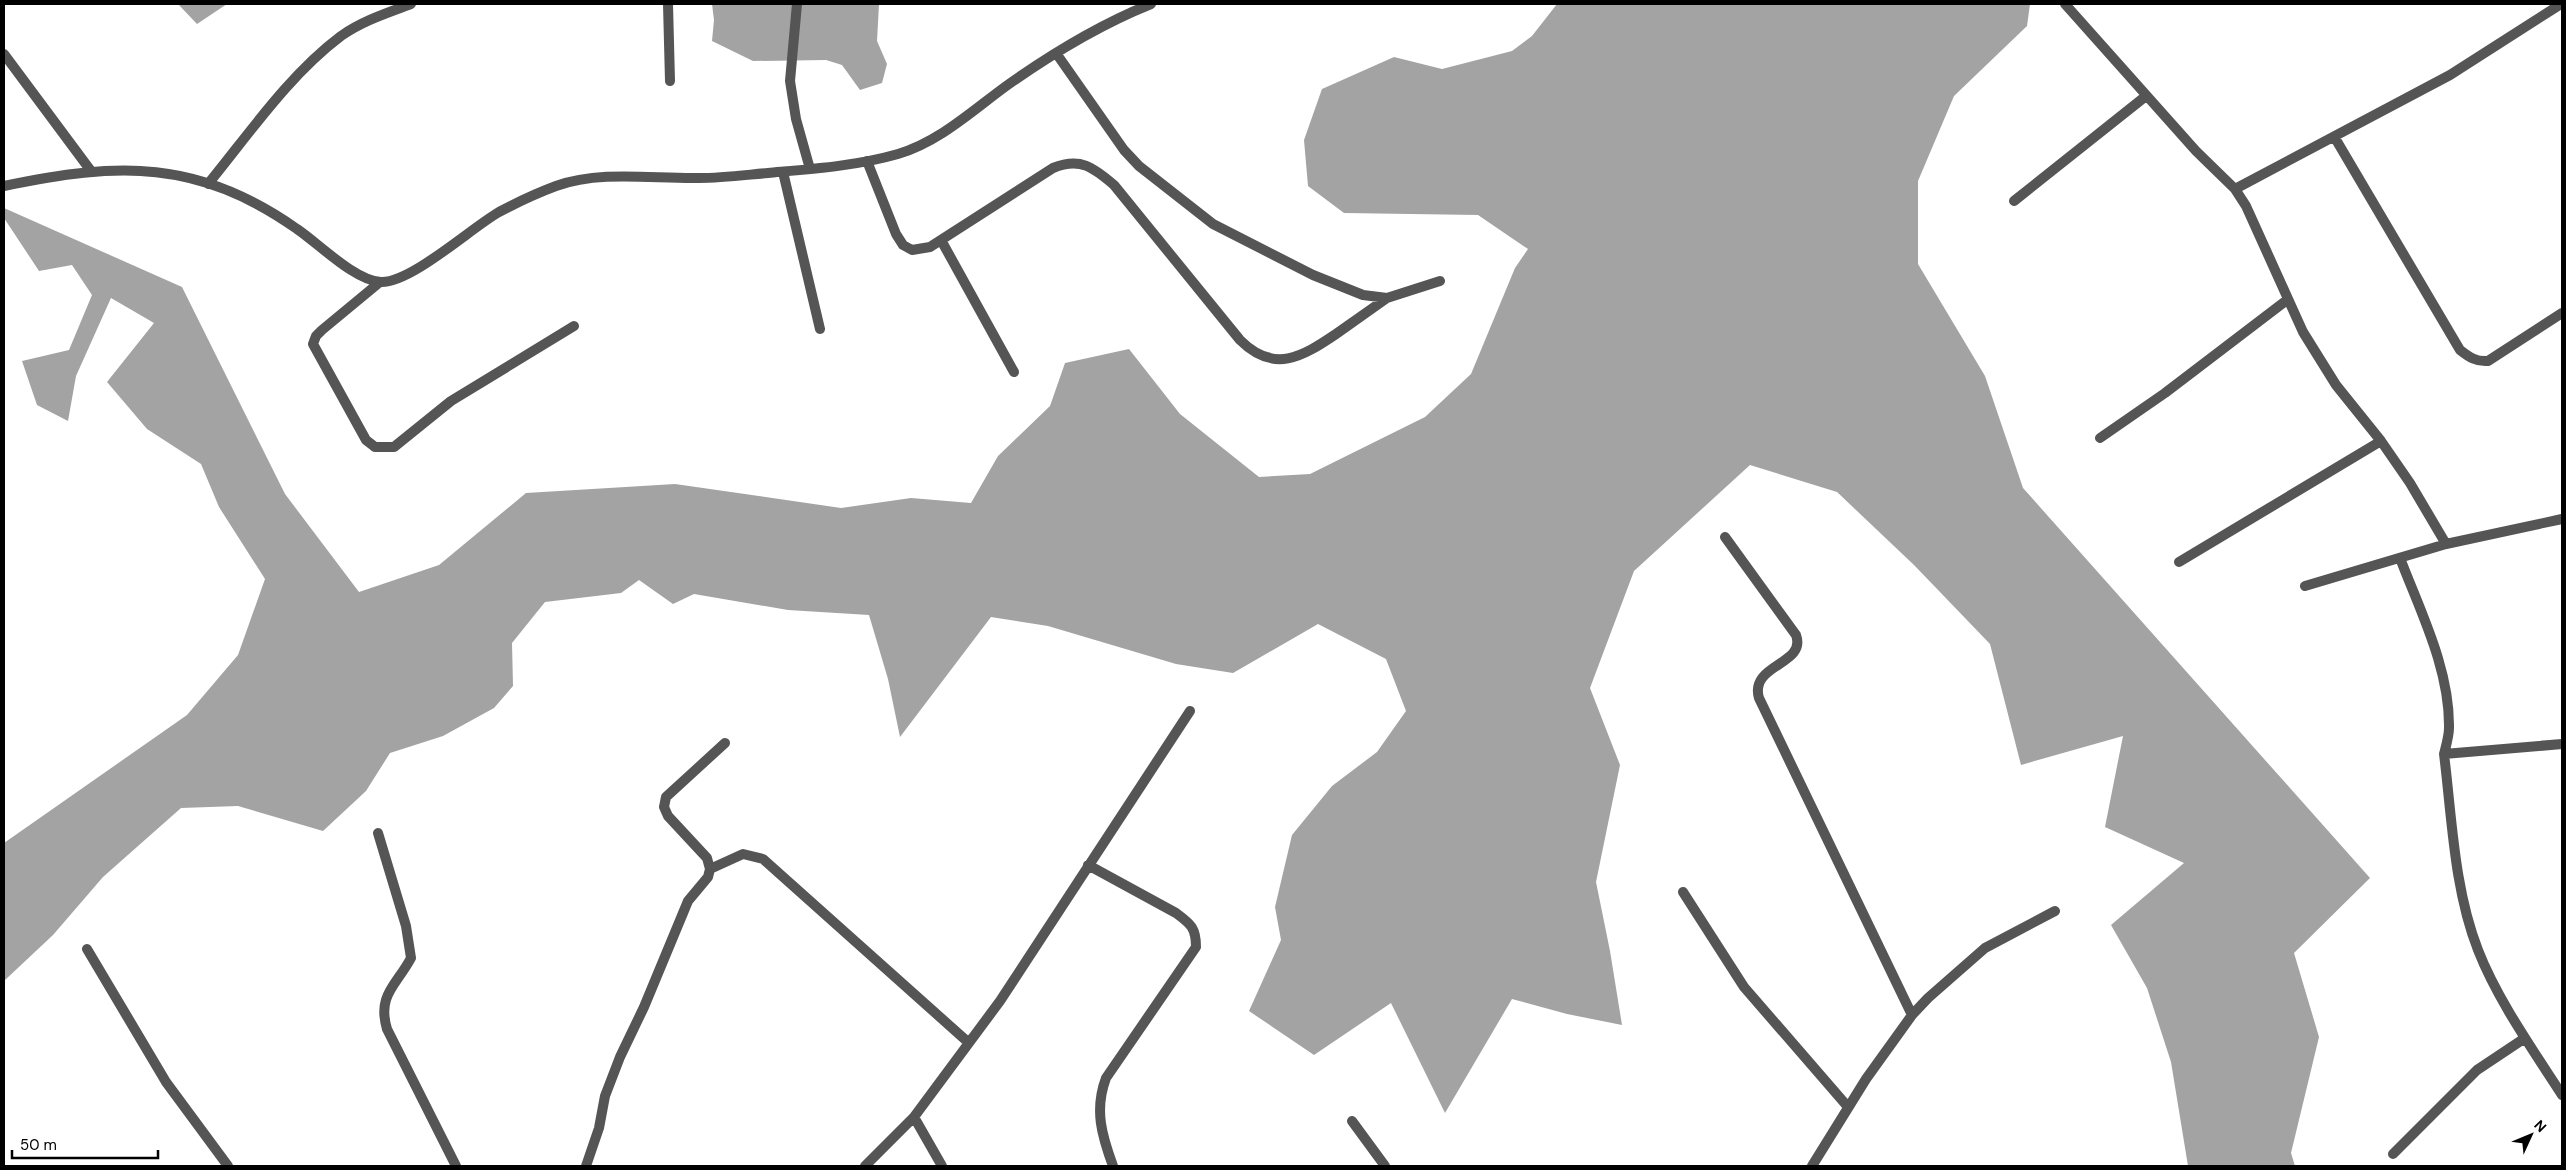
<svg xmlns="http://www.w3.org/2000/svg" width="2566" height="1170" font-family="'DM Sans',sans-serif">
  <rect width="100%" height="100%" fill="#fff"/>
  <path fill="#a3a3a3" d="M 178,4 L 227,4 L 197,24 Z
    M 712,4 L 879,4 L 877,41 L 887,64 L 882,83 L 860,90 L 842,65 L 826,60 L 753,61 L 712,41 L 714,20 Z
    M 1557,4 L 2030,4 L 2027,26 L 1954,96 L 1918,181 L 1918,264 L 1985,376 L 2023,488 L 2370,878 L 2294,953 L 2319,1037 L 2291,1153 L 2295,1166 L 2188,1166 L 2171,1062 L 2147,988 L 2111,925 L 2184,863 L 2105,827 L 2123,736 L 2021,765 L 1990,644 L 1914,565 L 1837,492 L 1750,465 L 1634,571 L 1590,688 L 1620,765 L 1596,882 L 1610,951 L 1622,1025 L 1567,1014 L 1512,999 L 1445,1113 L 1391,1003 L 1314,1055 L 1249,1011 L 1281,940 L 1275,907 L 1292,835 L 1332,786 L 1377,752 L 1406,711 L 1386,659 L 1318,624 L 1233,673 L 1176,664 L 1048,626 L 991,617 L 900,737 L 888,679 L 869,615 L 788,610 L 694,594 L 673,604 L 639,580 L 621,593 L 545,602 L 512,643 L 513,686 L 494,708 L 443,736 L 390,753 L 366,791 L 323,831 L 238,806 L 181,808 L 103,877 L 53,935 L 4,981 L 4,843 L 187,715 L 238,655 L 265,579 L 219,507 L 201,464 L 147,429 L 107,382 L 154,323 L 111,298 L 76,376 L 68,421 L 37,405 L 22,361 L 69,350 L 92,295 L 72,265 L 39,271 L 4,218 L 4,208 L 182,287 L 285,494 L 359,592 L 439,565 L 526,493 L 675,484 L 841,508 L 911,498 L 971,503 L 998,456 L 1050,406 L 1065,363 L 1129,349 L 1180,414 L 1259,477 L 1310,474 L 1425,417 L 1471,374 L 1515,268 L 1528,249 L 1478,215 L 1344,213 L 1308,186 L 1304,140 L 1322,89 L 1394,57 L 1442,69 L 1512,51 L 1532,36 Z"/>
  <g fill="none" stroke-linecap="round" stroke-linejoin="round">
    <path stroke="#555" stroke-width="10" d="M 668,4 L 670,81
      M 797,4 L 790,81 L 796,119 L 810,169
      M 2065,4 L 2196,151 L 2235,189 L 2246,206 L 2303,332 L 2336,385 L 2381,441 L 2410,483 L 2446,544
      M 1056,53 L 1124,150 L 1139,166 L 1213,224 L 1313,275 L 1363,295 L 1387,298 L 1440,281
      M 4,54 L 91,171
      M 2335,138 L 2460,350 C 2469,357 2476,362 2488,361 L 2562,313
      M 867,161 L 896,234 L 903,245 L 912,250 L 930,247 L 1053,168 C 1080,157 1093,167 1114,185 L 1240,340 C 1274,374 1302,357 1336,334 C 1353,322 1370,310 1387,298
      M 783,172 L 820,329
      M 208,184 C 249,134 289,75 341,36 C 362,21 387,13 411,4
      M 4,186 C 118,162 198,159 297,229 C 318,243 355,281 381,282 C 411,283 471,228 499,212 C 516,203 537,193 556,186 C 601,170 653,179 699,178 C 722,178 745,175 768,173 C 812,169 856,166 898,154 C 941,141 974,109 1009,84 C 1053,53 1101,24 1151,4
      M 2235,189 L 2450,75 L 2561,4
      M 2014,201 L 2146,96
      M 941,240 L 1014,372
      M 380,282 L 322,330 L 316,336 L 313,344 L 366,440 L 375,447 L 394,447 L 451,401 L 574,326
      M 2100,438 L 2165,393 L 2287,300
      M 1725,537 L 1796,635 C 1807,665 1749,664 1759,698 L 1912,1015
      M 2400,558 C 2420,611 2450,669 2449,728 C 2449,736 2446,746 2444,754
      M 2179,562 L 2381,441
      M 2305,586 L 2446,544 L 2562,519
      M 2562,744 L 2444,754 C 2452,818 2454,889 2478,950 C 2497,999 2533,1050 2562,1095
      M 378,833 L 406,926 L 411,958 C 396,986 377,995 387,1029 L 456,1166
      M 1088,865 L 1176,913 C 1191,924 1196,928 1196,947 L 1106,1078 C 1094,1110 1102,1136 1113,1166
      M 710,869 L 743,854 L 763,859 L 969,1043
      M 1683,892 L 1744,987 L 1848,1107
      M 87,949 L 166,1082 L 228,1166
      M 914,1117 L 942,1166
      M 1352,1121 L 1385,1166
      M 2393,1154 L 2477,1070 L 2525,1038
      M 586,1166 L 599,1128 L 605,1096 L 620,1057 L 644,1007 L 688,901 L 708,877 L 710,869 L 707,858 L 668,816 L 664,807 L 666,797 L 725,743
      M 865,1166 L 914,1117 L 1000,1001 L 1190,711
      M 1812,1166 L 1866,1079 L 1912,1015 L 1928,998 L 1985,948 L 2055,911"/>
  </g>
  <rect width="2566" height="1170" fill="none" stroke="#000000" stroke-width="10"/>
  <g transform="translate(2531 1135) rotate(46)" stroke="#ffffff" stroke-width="4" paint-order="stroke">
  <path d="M0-4L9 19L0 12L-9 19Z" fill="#000000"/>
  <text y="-8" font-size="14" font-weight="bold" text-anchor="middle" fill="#000000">N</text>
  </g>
  <path d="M12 1150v8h146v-8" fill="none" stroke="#000000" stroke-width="2.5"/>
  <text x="20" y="1150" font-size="15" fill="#000000" stroke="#ffffff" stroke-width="4" paint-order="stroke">50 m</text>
</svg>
